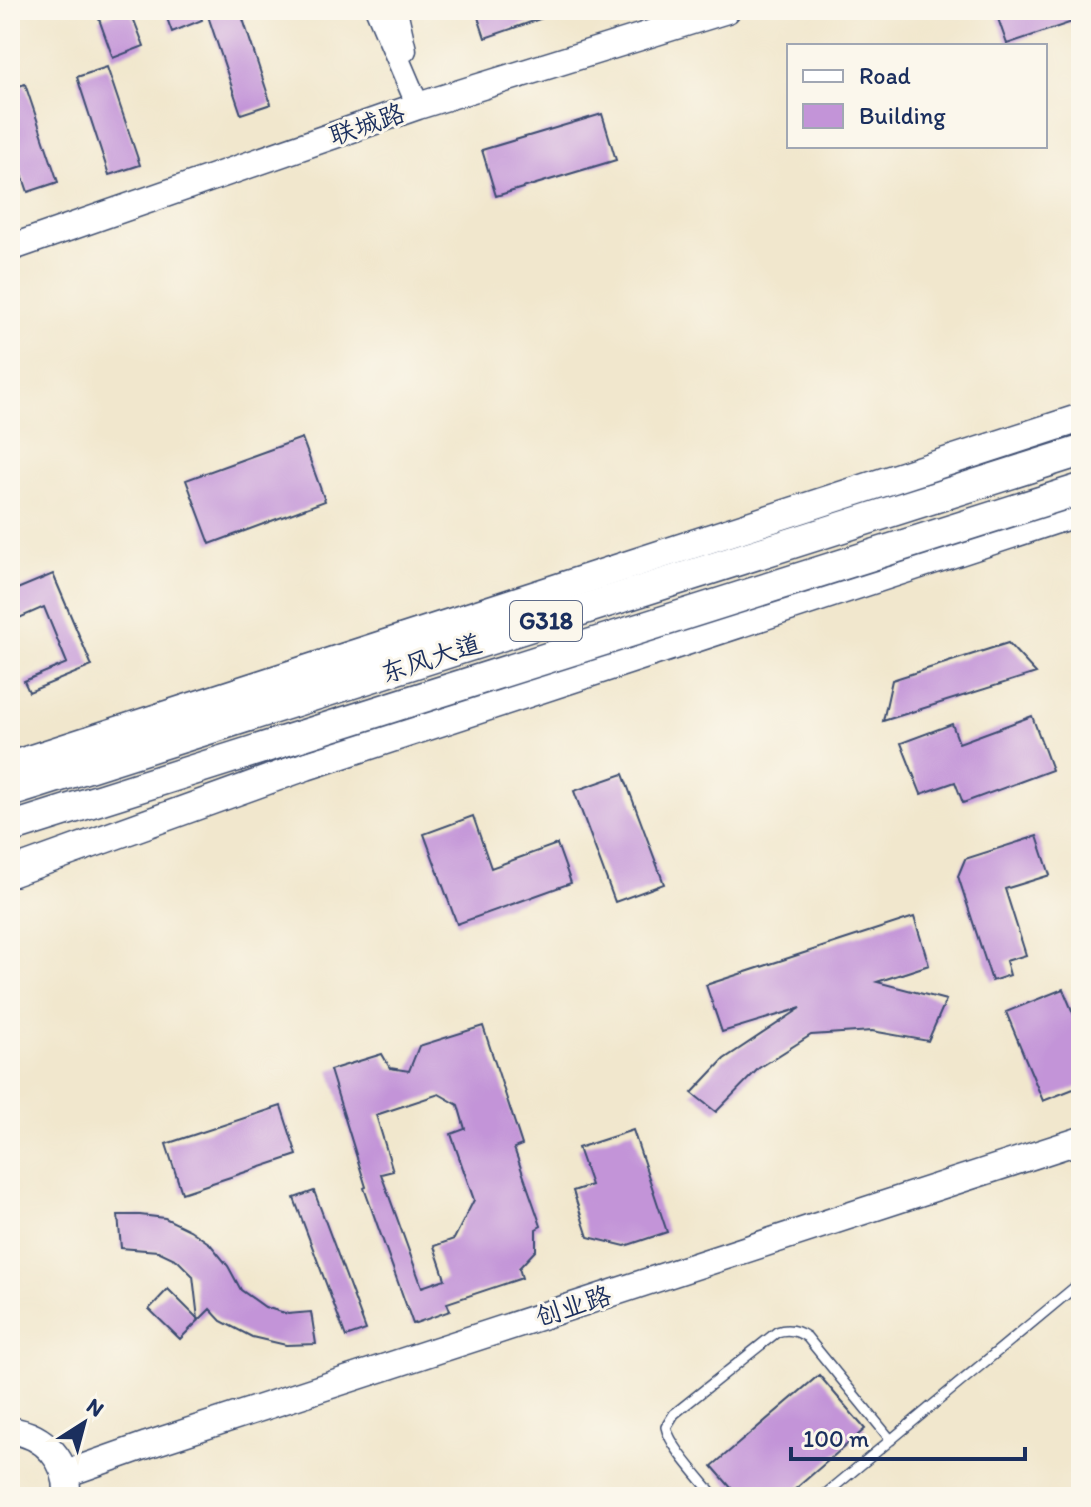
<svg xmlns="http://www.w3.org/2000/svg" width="1091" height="1507" font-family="Itim,'LXGW WenKai TC',sans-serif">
  <rect width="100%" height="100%" fill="#fbf7ec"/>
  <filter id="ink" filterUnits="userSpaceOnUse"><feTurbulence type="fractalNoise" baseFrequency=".0125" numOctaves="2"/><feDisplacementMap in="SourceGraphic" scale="16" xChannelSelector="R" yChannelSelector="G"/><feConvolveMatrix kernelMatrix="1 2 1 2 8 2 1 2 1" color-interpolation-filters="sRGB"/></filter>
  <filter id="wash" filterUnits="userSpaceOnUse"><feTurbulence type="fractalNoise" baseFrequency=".006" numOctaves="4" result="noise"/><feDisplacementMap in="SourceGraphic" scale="32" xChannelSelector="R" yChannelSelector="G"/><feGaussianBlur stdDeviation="1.8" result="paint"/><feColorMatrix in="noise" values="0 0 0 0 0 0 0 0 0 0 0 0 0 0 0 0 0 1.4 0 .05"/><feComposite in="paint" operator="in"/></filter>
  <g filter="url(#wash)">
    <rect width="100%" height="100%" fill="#f1e7cd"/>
    <g id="blocks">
      <path fill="#c394d8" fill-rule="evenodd" d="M 123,10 L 130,10 L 144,46 L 113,58 L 99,19 Z
        M 164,10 L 198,10 L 202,20 L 172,32 Z
        M 227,10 L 240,10 L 271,104 L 241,114 L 208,16 Z
        M 499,10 L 559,10 L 560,12 L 485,38 L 478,17 Z
        M 995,10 L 1081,10 L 1081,19 L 1007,44 Z
        M 107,67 L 140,165 L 109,175 L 77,77 Z
        M 25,84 L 58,182 L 28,192 L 10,139 L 10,89 Z
        M 602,114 L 616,160 L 496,196 L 482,150 Z
        M 302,438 L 325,501 L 210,544 L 186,480 Z
        M 53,574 L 92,666 L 29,692 L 24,681 L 67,663 L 44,607 L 10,622 L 10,592 Z
        M 1008,643 L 1036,673 L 883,721 L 892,680 Z
        M 1032,716 L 1052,770 L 963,803 L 955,782 L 921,794 L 901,743 L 952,724 L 959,743 Z
        M 623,774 L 664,884 L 615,902 L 574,791 Z
        M 473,816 L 491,868 L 557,844 L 571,883 L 457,924 L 424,834 Z
        M 1037,836 L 1050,875 L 1005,889 L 1026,955 L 1006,961 L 1010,975 L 992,981 L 958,876 L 965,859 Z
        M 914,917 L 929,965 L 877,982 L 946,1000 L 928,1041 L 872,1031 L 811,1035 L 759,1068 L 716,1112 L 692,1093 L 724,1059 L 801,1008 L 722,1032 L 706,985 Z
        M 1063,989 L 1081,1032 L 1081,1086 L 1043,1101 L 1006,1012 Z
        M 483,1026 L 522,1145 L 514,1148 L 541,1226 L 536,1229 L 536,1250 L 519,1268 L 522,1278 L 447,1303 L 450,1311 L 413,1324 L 364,1188 L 366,1187 L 330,1070 L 382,1054 L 390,1068 L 409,1071 L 419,1046 ZM 439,1094 L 458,1105 L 465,1129 L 451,1134 L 474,1200 L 454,1239 L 434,1246 L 445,1279 L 422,1287 L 381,1174 L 393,1171 L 376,1115 Z
        M 281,1106 L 297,1155 L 182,1193 L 166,1144 Z
        M 633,1130 L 667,1232 L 625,1246 L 588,1237 L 573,1191 L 591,1185 L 578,1148 Z
        M 314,1191 L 366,1330 L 346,1337 L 294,1198 Z
        M 118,1215 L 140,1215 L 165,1218 L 190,1230 L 210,1244 L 228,1266 L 241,1290 L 265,1307 L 288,1314 L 311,1312 L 316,1344 L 286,1345 L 252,1337 L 221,1321 L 210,1309 L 180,1339 L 149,1309 L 168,1289 L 198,1319 L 193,1276 L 177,1260 L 158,1251 L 121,1248 Z
        M 819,1375 L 865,1429 L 786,1497 L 739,1497 L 712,1466 Z"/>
    </g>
  </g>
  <g filter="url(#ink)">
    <use href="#blocks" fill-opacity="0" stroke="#3b4b6f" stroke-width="2"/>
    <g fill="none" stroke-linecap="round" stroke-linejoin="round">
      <g stroke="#3b4b6f" stroke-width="12">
        <path id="service" d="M 715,1497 C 702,1480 670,1447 666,1427 L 674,1414 L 777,1332 C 788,1328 797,1330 807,1337 L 891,1440
          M 822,1497 L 1081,1282"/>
      </g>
      <g stroke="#3b4b6f" stroke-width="25">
        <path id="tertiary" d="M 377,10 L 418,106
          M 396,10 L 405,50"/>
      </g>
      <g stroke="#3b4b6f" stroke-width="29">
        <path id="secondary" d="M 10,248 L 418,106 L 727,10
          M 10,1430 C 45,1435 69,1461 67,1497
          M 65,1474 L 147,1445 L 1081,1140"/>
      </g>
      <g stroke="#3b4b6f" stroke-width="31">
        <path id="primary" d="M 10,766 L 1081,418
          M 10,873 L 306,766 L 1081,511"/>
      </g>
      <g stroke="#3b4b6f" stroke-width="33">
        <path id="trunk" d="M 10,792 L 1081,451"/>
      </g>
      <use href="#service" stroke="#fff" stroke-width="9"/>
      <use href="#tertiary" stroke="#fff" stroke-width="22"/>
      <use href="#secondary" stroke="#fff" stroke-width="26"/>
      <use href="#primary" stroke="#fff" stroke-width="28"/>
      <use href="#trunk" stroke="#fff" stroke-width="30"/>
      <g stroke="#3b4b6f" stroke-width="33" stroke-linecap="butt">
        <path id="trunk-bridge" d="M 10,828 L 1081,489"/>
      </g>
      <use href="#trunk-bridge" stroke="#fff" stroke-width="30"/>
    </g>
  </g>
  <g text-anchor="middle" stroke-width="6" stroke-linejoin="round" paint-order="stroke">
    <rect fill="#fbf7ec" stroke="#5e6b89" stroke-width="2" x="510" y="601" width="72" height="40" rx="6"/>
    <g font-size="24" font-weight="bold" fill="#1b2f5e">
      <text x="546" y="629">G318</text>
    </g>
    <g font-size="26" fill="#1b2f5e" stroke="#fbf7ec">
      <text transform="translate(367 124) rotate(-19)" y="9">联城路</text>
      <text transform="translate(431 658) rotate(-18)" y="9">东风大道</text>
      <text transform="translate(573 1306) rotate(-18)" y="9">创业路</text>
    </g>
  </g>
  <rect width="1091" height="1507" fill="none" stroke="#fbf7ec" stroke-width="40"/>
  <rect x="787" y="44" width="260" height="104" fill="#fbf7ec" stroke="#a1a7b3" stroke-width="2"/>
  <rect x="803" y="70" width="40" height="12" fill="#ffffff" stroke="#a1a7b3" stroke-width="2"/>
  <text x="859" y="84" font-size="24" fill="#1b2f5e">Road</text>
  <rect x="803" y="104" width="40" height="24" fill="#c394d8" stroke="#a1a7b3" stroke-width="2"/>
  <text x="859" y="124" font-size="24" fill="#1b2f5e">Building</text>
  <g transform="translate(84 1423) rotate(36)" stroke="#fbf7ec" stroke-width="6" paint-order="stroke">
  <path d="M0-6L14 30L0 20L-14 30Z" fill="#1b2f5e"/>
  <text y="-12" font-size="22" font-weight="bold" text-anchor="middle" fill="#1b2f5e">N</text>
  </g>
  <path d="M791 1447v12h234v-12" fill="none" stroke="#1b2f5e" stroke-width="4"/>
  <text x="803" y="1447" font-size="24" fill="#1b2f5e" stroke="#fbf7ec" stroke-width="6" paint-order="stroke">100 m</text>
</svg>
